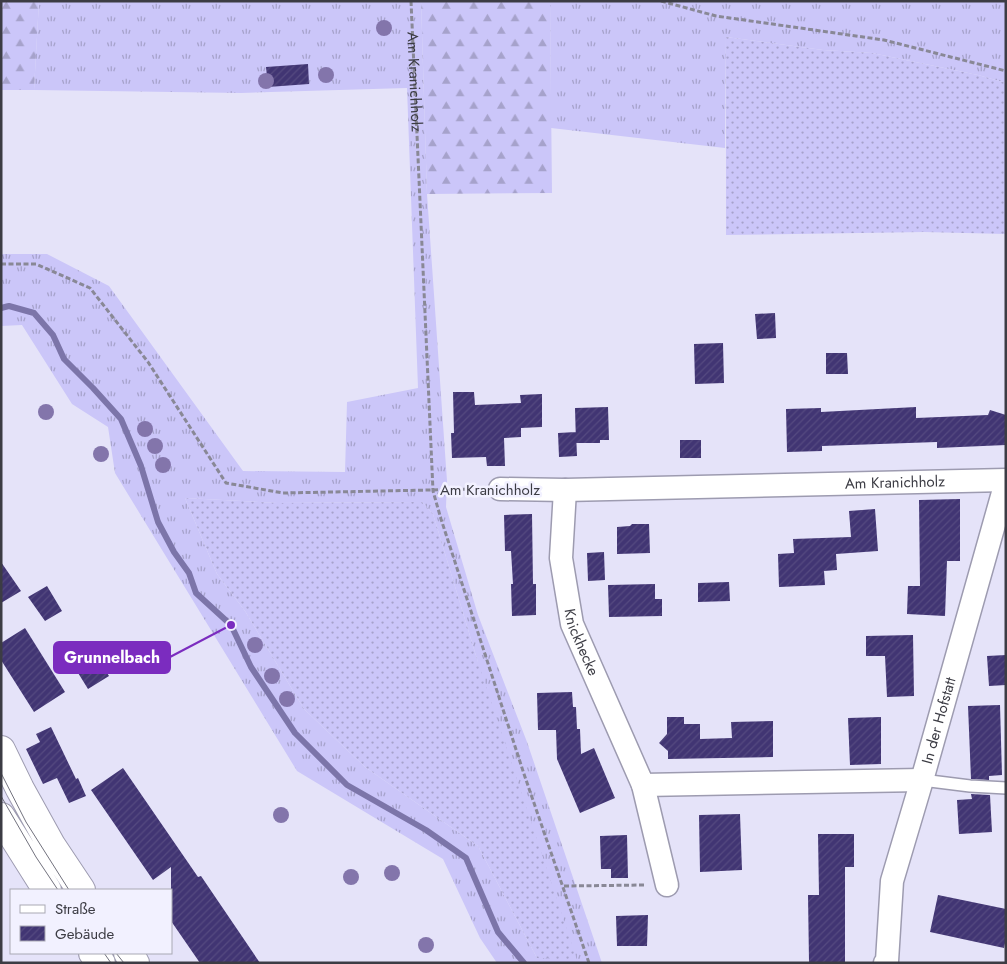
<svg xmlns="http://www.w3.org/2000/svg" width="1007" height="964" font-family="Jost,sans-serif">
  <defs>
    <pattern id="grass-tufts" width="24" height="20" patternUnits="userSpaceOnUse" patternTransform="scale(1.25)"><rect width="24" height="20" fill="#cbc6f9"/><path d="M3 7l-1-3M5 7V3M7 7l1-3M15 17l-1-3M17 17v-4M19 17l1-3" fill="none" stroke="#a6a2cb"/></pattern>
    <pattern id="forest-firs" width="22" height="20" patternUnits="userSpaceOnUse" patternTransform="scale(1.25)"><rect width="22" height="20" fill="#cbc6f9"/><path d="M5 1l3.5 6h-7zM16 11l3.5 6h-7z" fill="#a6a2cb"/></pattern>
    <pattern id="garden-dots" width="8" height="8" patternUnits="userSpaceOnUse" patternTransform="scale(1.25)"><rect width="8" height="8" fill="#cbc6f9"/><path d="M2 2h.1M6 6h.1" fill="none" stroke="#a6a2cb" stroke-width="1.8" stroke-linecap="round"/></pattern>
    <pattern id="building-hatch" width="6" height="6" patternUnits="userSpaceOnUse" patternTransform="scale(1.25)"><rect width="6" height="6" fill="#413573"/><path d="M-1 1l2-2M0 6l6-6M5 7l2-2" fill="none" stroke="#554a80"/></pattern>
  </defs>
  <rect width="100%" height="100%" fill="#e5e3f9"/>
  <path fill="url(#grass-tufts)" fill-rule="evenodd" d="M 39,1 L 421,1 L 427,194 L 447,481 L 446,507 L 478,615 L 527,742 L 602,963 L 497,963 L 480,938 L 443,859 L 297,771 L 115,473 L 108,427 L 72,404 L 22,325 L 1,326 L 1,254 L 47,254 L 109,286 L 243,471 L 345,472 L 347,402 L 418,388 L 407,88 L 241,93 L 34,90 ZM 185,498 L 277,503 L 422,502 L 433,514 L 477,659 L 537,958 L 478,846 L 365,767 L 304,709 L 245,611 L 217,574 Z
    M 550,1 L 1006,1 L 1006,83 L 978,75 L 872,53 L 823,50 L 726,37 L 725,148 L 551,128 Z"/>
  <path fill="url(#forest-firs)" d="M 1,1 L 39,1 L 34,90 L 1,90 Z
    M 421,1 L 550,1 L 552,193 L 427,194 Z"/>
  <path fill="url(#garden-dots)" d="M 726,37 L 823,50 L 872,53 L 978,75 L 1006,83 L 1006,234 L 924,232 L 726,235 Z
    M 185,498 L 277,503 L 422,502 L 433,514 L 477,659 L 577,960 L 537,958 L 478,846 L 365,767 L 304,709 L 245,611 L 217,574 Z"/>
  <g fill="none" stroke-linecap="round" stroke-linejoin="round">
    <path stroke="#7c75a9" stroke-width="6" d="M 1,308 L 9,306 L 34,313 L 53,335 L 64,359 L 93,388 L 121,419 L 141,466 L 158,522 L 174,552 L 189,573 L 196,593 L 231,625 L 251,667 L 295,733 L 347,785 L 426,830 L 466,858 L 498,932 L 524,963"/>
  </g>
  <path fill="url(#building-hatch)" d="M 308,64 L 309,84 L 268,87 L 266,67 Z
    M 775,313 L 776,338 L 757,339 L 755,314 Z
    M 723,343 L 724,383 L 695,384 L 694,344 Z
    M 826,353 L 847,353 L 848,374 L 826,374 Z
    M 453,392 L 474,392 L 475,405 L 521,403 L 520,395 L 542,394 L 542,427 L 521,428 L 521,437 L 504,438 L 505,466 L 487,466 L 486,457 L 452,458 L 451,433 L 454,433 Z
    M 608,407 L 609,440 L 600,440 L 600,443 L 576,443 L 575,408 Z
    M 916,407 L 916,418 L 988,415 L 990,410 L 1006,415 L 1006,445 L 937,448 L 937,442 L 822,446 L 822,451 L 787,452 L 786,409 L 821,408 L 821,412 Z
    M 576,432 L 577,456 L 559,457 L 558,433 Z
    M 680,440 L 701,440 L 701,458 L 680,458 Z
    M 960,499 L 960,561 L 947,561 L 945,616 L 907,614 L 908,586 L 920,586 L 919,500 Z
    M 875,509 L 878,551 L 836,554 L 837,570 L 824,571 L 825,585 L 779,587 L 778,554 L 794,553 L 793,539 L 851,537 L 849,511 Z
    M 532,514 L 533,584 L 536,584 L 536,615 L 512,616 L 511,584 L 513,584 L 511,551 L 505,551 L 504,515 Z
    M 632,524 L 649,524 L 650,553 L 617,554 L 617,527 L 630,526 Z
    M 604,552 L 605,580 L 588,581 L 587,553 Z
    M 1,562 L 21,591 L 1,603 Z
    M 729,582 L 730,601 L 698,602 L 698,583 Z
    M 655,584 L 655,599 L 662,599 L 662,616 L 609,617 L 608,585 Z
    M 47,586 L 62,611 L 45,621 L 28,597 Z
    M 25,628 L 65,692 L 34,712 L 1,660 L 1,643 Z
    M 913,635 L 914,696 L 887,697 L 885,656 L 866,656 L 866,636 Z
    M 96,655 L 109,676 L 88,689 L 75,668 Z
    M 1006,655 L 1006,685 L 989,686 L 987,656 Z
    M 572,692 L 573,707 L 576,707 L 577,729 L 580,729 L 581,754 L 594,748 L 615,798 L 580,813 L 557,759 L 556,730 L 538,730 L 537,693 Z
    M 1000,705 L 1002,775 L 989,776 L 989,780 L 971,779 L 968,706 Z
    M 667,717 L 684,717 L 684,724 L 700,724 L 700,739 L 732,738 L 731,722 L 773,721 L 773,757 L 668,759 L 668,751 L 659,743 L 667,734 Z
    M 881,717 L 881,764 L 850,765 L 848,718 Z
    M 51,727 L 76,779 L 78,778 L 86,796 L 69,803 L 57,778 L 43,784 L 26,749 L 40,742 L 36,734 Z
    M 123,768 L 198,877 L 201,876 L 260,963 L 200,963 L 171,921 L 171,867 L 153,880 L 91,790 Z
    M 971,794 L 990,795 L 992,832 L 959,834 L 957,800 L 972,799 Z
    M 740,814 L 742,870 L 700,872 L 699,815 Z
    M 818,834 L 854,834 L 854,867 L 845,867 L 845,962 L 809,962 L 808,895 L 819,895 Z
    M 627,835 L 628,878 L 611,878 L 611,869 L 601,869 L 600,836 Z
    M 938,895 L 1006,909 L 1006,938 L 1004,948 L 930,932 Z
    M 648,915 L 647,946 L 617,946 L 616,916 Z"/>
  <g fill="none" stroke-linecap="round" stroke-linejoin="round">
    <g stroke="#9d9bb0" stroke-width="14">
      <path id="lane" d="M 922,780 L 970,786 L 1006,788"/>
    </g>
    <g stroke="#9d9bb0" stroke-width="25">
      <g id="street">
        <path id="s2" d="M 500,489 L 565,490 L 1006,480"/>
        <path id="s3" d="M 565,490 L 561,558 L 572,624 L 643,785 L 922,780"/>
        <path d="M 643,785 L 667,885"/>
        <path id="s4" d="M 885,963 L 887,961 L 892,881 L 922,780 L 1006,482"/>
      </g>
    </g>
    <g stroke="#9d9bb0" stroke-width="30">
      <path id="secondary" d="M 1,750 L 20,789 L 51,845 L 81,890
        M 1,817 L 47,890
        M 93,953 L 101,963
        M 128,953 L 135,963"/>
    </g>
    <g stroke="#898896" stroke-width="3" stroke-dasharray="5 2.5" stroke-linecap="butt">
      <path id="s1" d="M 411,1 L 433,491 L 441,519 L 524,774 L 589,963"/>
      <path d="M 661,1 L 716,16 L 884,40 L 1006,71"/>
      <path d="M 1,264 L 36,264 L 90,288 L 148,362 L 226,483 L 283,493 L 480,489"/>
      <path d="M 564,886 L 646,885"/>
    </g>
    <use href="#lane" stroke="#fff" stroke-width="11"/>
    <use href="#street" stroke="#fff" stroke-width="22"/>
    <use href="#secondary" stroke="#fff" stroke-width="28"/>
    <path stroke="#72727e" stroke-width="1" d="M 1,773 L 26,822 L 69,890
      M 1,796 L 36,857 L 58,890
      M 104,953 L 111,963
      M 116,953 L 124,963"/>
  </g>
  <g fill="#8375ab">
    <circle cx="384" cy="28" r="8"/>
    <circle cx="326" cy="75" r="8"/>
    <circle cx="266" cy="81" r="8"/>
    <circle cx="46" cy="412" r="8"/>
    <circle cx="145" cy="429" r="8"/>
    <circle cx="155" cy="446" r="8"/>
    <circle cx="101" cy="454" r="8"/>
    <circle cx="163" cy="465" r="8"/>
    <circle cx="255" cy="645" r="8"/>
    <circle cx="272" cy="676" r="8"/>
    <circle cx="287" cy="699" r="8"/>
    <circle cx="281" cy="815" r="8"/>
    <circle cx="392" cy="873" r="8"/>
    <circle cx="351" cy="877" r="8"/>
    <circle cx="426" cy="945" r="8"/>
  </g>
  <g text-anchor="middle" stroke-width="5" stroke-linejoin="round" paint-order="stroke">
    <g font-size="15" fill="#3c3c44" stroke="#f2f1ff">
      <text dy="5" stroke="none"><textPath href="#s1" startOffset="81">Am Kranichholz</textPath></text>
      <text dy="5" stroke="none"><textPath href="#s2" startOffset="395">Am Kranichholz</textPath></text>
      <text x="490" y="495">Am Kranichholz</text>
      <text dy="5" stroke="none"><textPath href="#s3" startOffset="155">Knickhecke</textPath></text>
      <text dy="5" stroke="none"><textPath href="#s4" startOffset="250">In der Hofstatt</textPath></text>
    </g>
  </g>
  <path fill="none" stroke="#7b2cbf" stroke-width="2" d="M231 625L170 657"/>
  <circle fill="#7b2cbf" stroke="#f2f1ff" stroke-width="2" cx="231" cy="625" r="5"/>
  <rect fill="#7b2cbf" stroke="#7b2cbf" stroke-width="2" x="54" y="642" width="116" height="31" rx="5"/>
  <g font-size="16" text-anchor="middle" font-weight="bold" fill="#fff">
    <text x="112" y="663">Grunnelbach</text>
  </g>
  <rect width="1007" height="964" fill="none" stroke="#3c3c44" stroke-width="5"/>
  <rect x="10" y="889" width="162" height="65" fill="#f2f1ff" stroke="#a9a9b4"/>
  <rect x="20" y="905" width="25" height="8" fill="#ffffff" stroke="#a9a9b4"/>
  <text x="55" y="914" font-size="15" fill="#3c3c44">Straße</text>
  <rect x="20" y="926" width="25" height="15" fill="url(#building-hatch)" stroke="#a9a9b4"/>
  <text x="55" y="939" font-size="15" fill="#3c3c44">Gebäude</text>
</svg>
